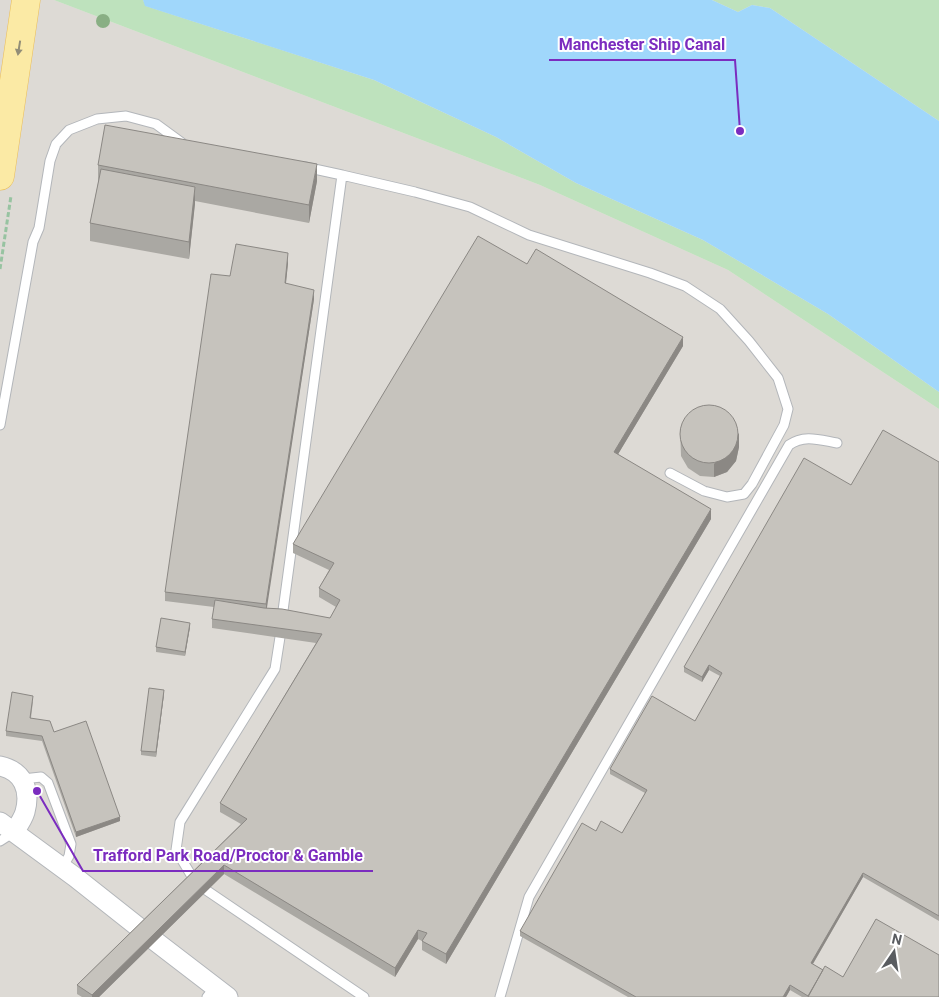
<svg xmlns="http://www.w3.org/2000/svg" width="939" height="997" font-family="Roboto,sans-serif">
  <rect width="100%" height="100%" fill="#ebe8e0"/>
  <path fill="#dddad5" d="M 0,0 L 54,0 L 540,185 L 728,270 L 939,409 L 939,997 L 0,997 Z"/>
  <path fill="#bee2bd" d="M 54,0 L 143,0 L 146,6 L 374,80 L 496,137 L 576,183 L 703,240 L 828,314 L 939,392 L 939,409 L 728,270 L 540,185 Z
    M 712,0 L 939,0 L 939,121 L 770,8 L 752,5 L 738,12 Z"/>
  <path fill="#a0d7fb" d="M 143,0 L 712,0 L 738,12 L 752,5 L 770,8 L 939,121 L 939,392 L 828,314 L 703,240 L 576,183 L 496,137 L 374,80 L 145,6 Z"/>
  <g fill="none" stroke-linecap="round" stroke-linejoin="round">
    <g stroke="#b3b6ba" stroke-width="11">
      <path id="lane" d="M 342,175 L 415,192 L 470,207 L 529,235 L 650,273 L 685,286 L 720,309 L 749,341 L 778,378 L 788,409 L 784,425 L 752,484 L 744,494 L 727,497 L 704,491 L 670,473
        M 0,425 L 33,242 L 39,228 L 50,161 L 56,144 L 69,130 L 97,119 L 126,116 L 156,124 L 182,143
        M 282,618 L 342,175 L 305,167
        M 23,779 L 41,777 L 48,783 L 71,844 L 69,856 L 62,868
        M 0,841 L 14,832
        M 194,880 L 176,850 L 180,822 L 275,669 L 280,637
        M 206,890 L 364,997
        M 207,997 L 215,987
        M 500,997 L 529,897 L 789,445 C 804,434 820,440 837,443"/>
    </g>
    <g stroke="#b3b6ba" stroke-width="21">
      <path id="street" d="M 0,766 C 23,771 31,790 25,812 C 23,819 18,826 14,832
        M 0,822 L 75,877 L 142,930
        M 155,941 L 228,997"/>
    </g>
    <g stroke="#eabd5a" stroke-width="29">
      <path id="primary" d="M 0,176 L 26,0"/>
    </g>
    <path stroke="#97c3a1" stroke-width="3" stroke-dasharray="5 2.5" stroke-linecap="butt" d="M 0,269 L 11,196"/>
    <use href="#lane" stroke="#fff" stroke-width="9"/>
    <use href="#street" stroke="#fff" stroke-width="19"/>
    <use href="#primary" stroke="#fbeaa5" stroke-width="28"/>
  </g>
  <circle fill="#89af84" cx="103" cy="21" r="7"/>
  <path fill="#aaa8a3" d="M 98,165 L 317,181 L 309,223 L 195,201 L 189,259 L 90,241 L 90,223 L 98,183 Z
    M 288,263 L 286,283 L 314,299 L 266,608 L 330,618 L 336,607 L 319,597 L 319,588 L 329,570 L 293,553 L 293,544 L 527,264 L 683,346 L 618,454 L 711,519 L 446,964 L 422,950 L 422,941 L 418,939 L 395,977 L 224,874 L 99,997 L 82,997 L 77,994 L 77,985 L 241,824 L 220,812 L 220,803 L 316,643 L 212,628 L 212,619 L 214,607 L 165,601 L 165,592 L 230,276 Z
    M 680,428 L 739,447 L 736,461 L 727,472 L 714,477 L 700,476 L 688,468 L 681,456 Z
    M 939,462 L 939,921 L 863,877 L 813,964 L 823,970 L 843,977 L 939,997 L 802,997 L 790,990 L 786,997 L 628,997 L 520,936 L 520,931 L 596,831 L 622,833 L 645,793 L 610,774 L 610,769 L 695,721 L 720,676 L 709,670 L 702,682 L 684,672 L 684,667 L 851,485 Z
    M 190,627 L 185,656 L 156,652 L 156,647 Z
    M 164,694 L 156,757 L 141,755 L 141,751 Z
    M 33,701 L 31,718 L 54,732 L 120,821 L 76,837 L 42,741 L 6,736 L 6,731 Z"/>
  <path fill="#8b8884" d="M 317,164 L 317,181 L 309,223 L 309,205 Z
    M 195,187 L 195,204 L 189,259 L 189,242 Z
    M 288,253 L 288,263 L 285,292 L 285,283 Z
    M 314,290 L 314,299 L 266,614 L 266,604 Z
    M 683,337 L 683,346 L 614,461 L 614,452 Z
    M 739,433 L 739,447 L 736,461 L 727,472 L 714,477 L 714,464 Z
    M 711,509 L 711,519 L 446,964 L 446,954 Z
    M 190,623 L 190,627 L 185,656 L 185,652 Z
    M 709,665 L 709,670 L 702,682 L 702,677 Z
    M 164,690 L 164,694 L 156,757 L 156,752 Z
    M 120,817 L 120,821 L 76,837 L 76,832 Z
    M 224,865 L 224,874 L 99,997 L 92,997 L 92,995 Z
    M 863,873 L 863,877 L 811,967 L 811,963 Z
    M 418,930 L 418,939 L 395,977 L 395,968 Z
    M 790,985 L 790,990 L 786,997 L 783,997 Z"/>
  <path fill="#c6c3bd" stroke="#8b8884" d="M 105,125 L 317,164 L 309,205 L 98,165 Z
    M 101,169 L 195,187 L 189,242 L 90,223 Z
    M 478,236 L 527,264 L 536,249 L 683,337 L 614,452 L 711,509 L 446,954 L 422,941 L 427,933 L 418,930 L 395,968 L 224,865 L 92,995 L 77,985 L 247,819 L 220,803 L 322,634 L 212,619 L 215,600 L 264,608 L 282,609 L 330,618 L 340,600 L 319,588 L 334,563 L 293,544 Z
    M 236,244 L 288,253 L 285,283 L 314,290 L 266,604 L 165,592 L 211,274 L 230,276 Z
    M680 434a29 29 0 1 1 58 0a29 29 0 1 1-58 0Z
    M 883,430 L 939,462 L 939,916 L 863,873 L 811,963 L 823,970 L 808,996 L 790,985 L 783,997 L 636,997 L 520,931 L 582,823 L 596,831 L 601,821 L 622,833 L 647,790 L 610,769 L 652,696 L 695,721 L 722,673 L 709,665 L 702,677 L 684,667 L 804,458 L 851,485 Z
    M 161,618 L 190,623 L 185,652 L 156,647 Z
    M 149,688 L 164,690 L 156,752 L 141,751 Z
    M 12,692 L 33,696 L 30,718 L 50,721 L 54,732 L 86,721 L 120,817 L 76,832 L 42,736 L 6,731 Z
    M 876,919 L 939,955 L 939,997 L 808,997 L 825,966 L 843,977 Z"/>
  <defs><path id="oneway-solid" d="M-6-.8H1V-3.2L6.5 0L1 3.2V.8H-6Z" transform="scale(1.25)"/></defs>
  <use fill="#928e78" href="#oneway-solid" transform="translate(19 48) rotate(99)"/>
  <path fill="none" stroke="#7b2cbf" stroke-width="2" d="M740 131L735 60H549M37 791L83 871H373"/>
  <g fill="#7b2cbf" stroke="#fff" stroke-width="2">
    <circle cx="740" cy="131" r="5"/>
    <circle cx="37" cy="791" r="5"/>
  </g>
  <g font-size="16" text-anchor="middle" font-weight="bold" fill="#7b2cbf" stroke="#fff" stroke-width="4" stroke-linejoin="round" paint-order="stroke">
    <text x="642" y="50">Manchester Ship Canal</text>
    <text x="228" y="861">Trafford Park Road/Proctor &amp; Gamble</text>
  </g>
  <g transform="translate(894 952) rotate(13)" stroke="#ffffff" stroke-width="4" paint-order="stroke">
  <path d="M0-4L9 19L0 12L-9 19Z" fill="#595c60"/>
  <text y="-8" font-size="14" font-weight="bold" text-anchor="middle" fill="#595c60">N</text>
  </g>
</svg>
